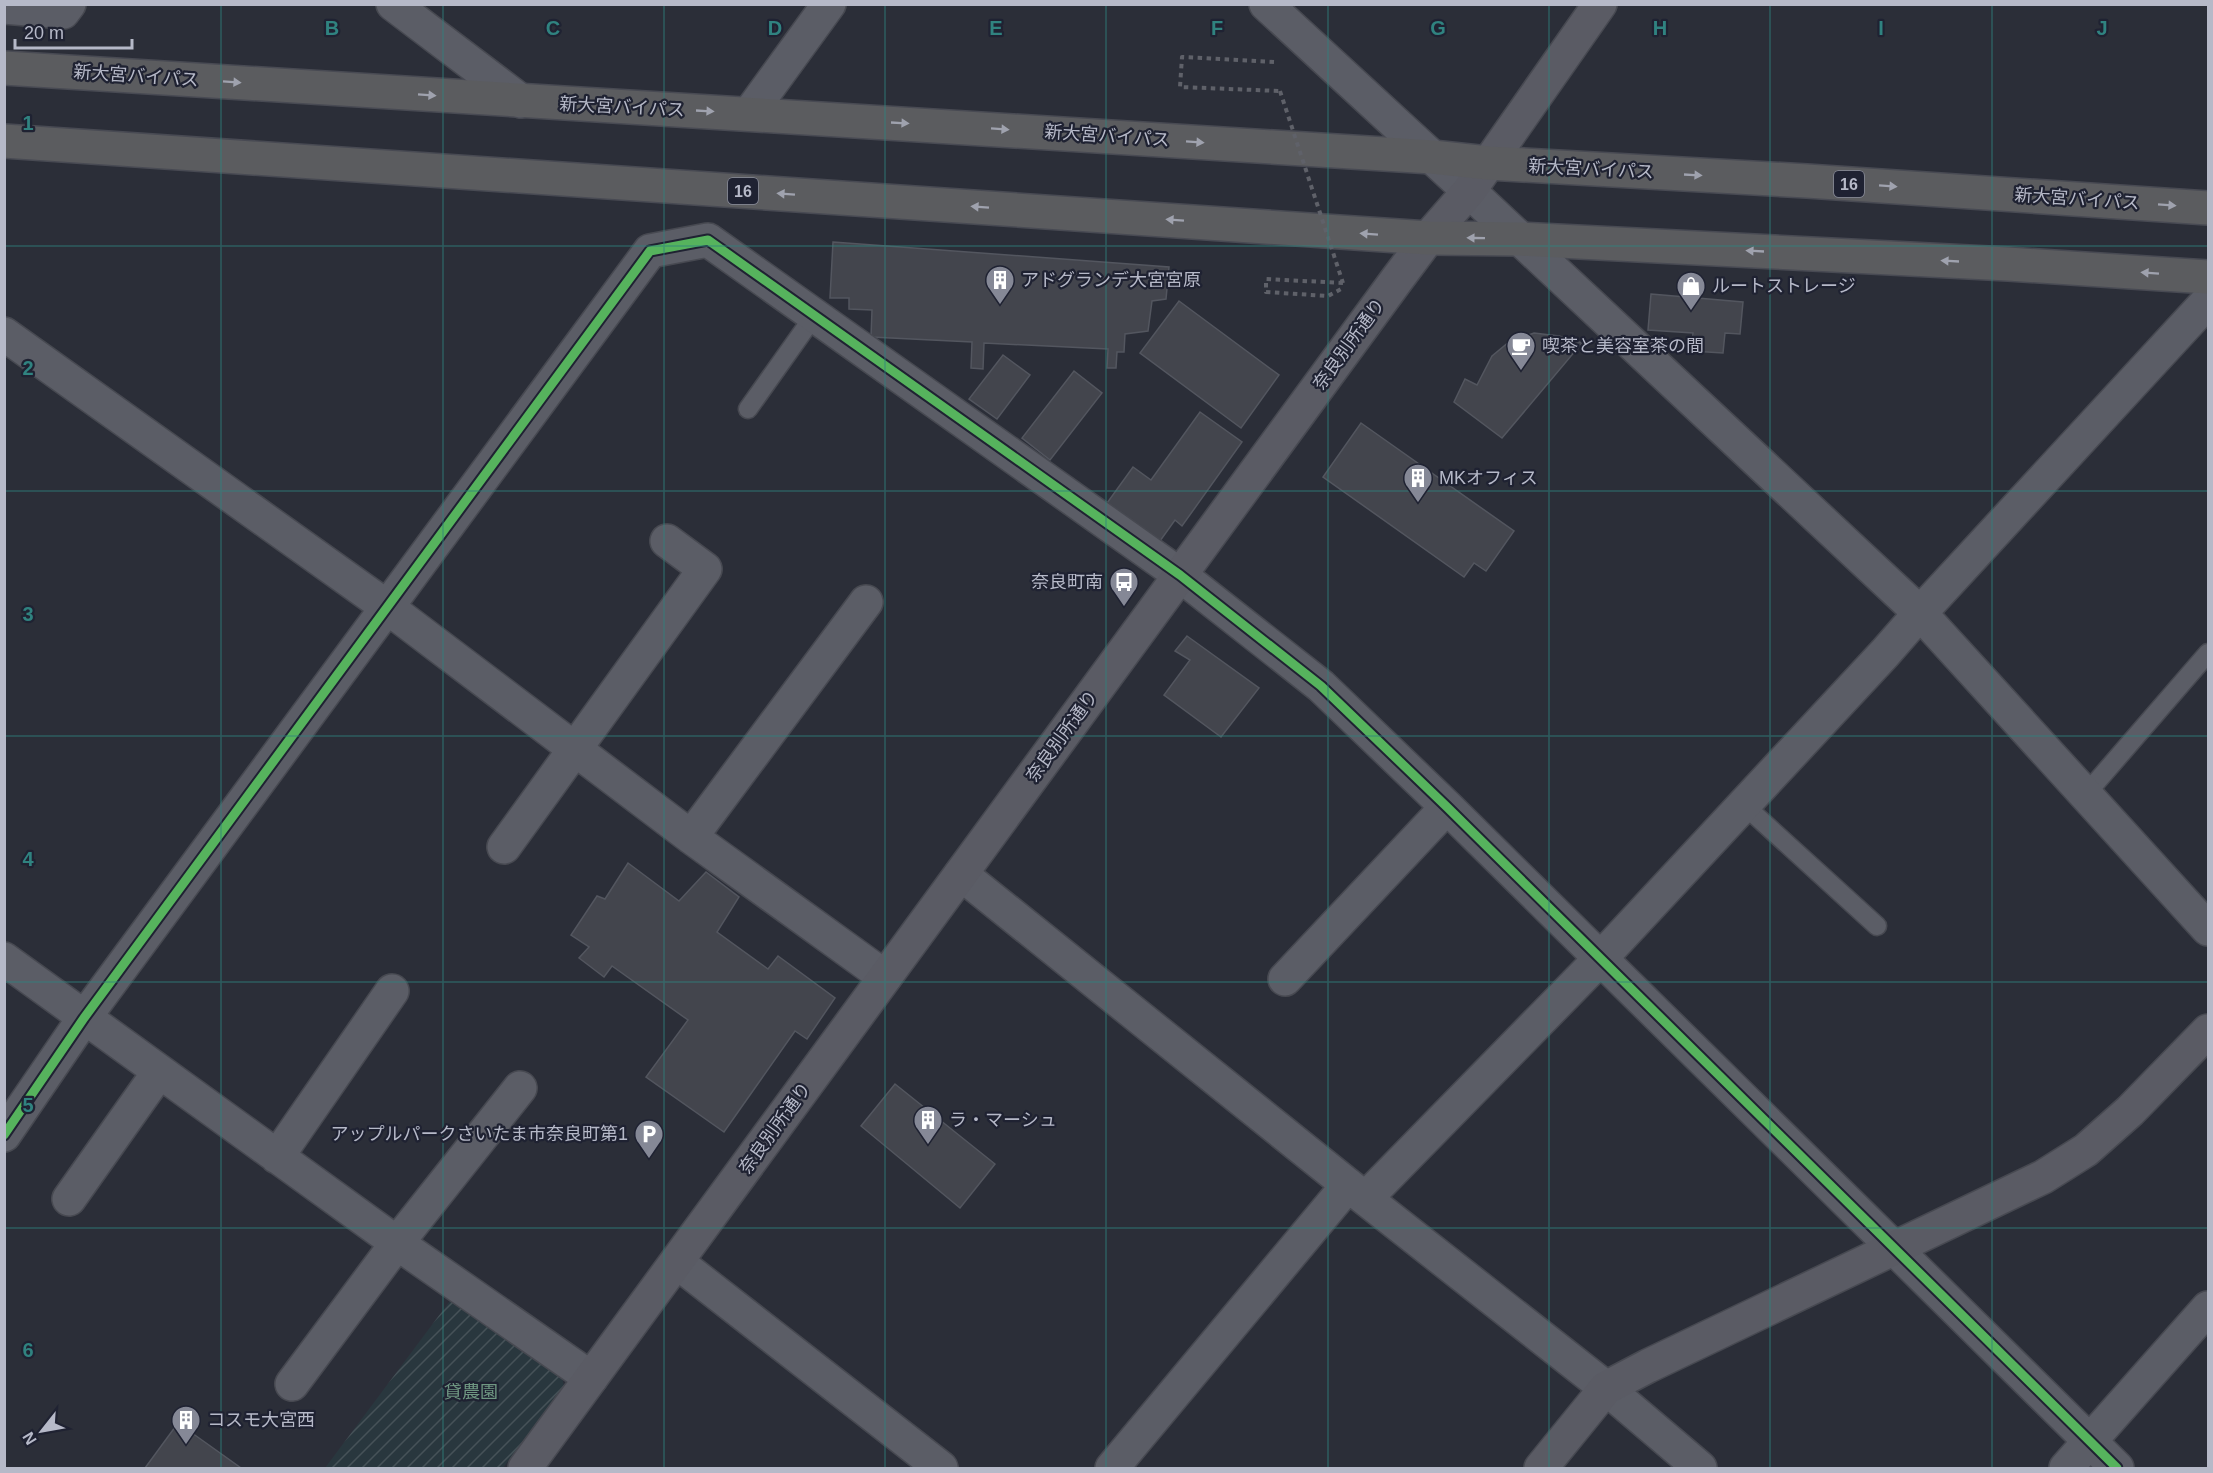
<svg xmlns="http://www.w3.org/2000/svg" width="2213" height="1473" font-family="Arial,'Noto Sans JP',sans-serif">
  <defs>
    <pattern id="garden-furrows" width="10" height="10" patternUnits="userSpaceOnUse" patternTransform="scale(1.5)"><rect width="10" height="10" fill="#29373e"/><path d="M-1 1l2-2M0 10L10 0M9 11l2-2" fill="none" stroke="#465258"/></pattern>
  </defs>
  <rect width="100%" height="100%" fill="#2b2e38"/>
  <path fill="url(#garden-furrows)" d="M 455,1294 L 559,1366 L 564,1386 L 503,1468 L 325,1468 Z"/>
  <path fill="#43454d" stroke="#53565f" stroke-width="1.5" d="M 833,242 L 1169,267 L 1166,299 L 1152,301 L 1148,331 L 1125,334 L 1124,352 L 1117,352 L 1116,368 L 1107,368 L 1108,349 L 984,343 L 983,369 L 971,368 L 972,342 L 871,337 L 872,310 L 849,309 L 849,298 L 830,298 Z
    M 1651,294 L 1743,302 L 1740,334 L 1725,333 L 1723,353 L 1691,351 L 1693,333 L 1648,330 Z
    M 1179,301 L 1279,375 L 1241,428 L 1140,353 Z
    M 1534,333 L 1559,336 L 1582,343 L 1502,438 L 1454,402 L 1465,379 L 1477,385 L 1492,356 L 1509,342 Z
    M 1003,355 L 1030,375 L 997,419 L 969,399 Z
    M 1074,371 L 1102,393 L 1050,460 L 1022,438 Z
    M 1200,412 L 1242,442 L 1182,526 L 1175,520 L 1160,541 L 1107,503 L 1133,467 L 1151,480 Z
    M 1361,423 L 1514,531 L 1486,571 L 1474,563 L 1464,577 L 1323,477 Z
    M 1187,636 L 1259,688 L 1221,737 L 1164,695 L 1190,660 L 1175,651 Z
    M 628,863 L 679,901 L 706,872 L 739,897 L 717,932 L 768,969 L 778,956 L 835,998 L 807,1039 L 795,1031 L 724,1132 L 646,1077 L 688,1020 L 612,966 L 604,977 L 579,958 L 589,947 L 571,935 L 597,896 L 605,899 Z
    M 895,1084 L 995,1164 L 960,1208 L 861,1126 Z
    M 178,1423 L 241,1468 L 145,1468 Z"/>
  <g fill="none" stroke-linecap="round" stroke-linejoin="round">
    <g stroke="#474951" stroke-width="21">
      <path id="lane" d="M 748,409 L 814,316
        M 2086,794 L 2208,653
        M 1743,804 L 1877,926"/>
    </g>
    <g stroke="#474951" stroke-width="36">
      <path id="street" d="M 393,4 L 521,101
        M 1266,4 L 1469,191 L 1920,613 L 2208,929
        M 4,7 L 63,12 L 69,4
        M 749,114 L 829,4
        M 4,334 L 387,607 L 691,837 L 885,977
        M 691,837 L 866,602
        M 504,847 L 705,569 L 667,541
        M 961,874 L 1348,1185 L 1606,1388 L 1700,1468
        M 4,959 L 397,1243 L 591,1378
        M 1285,979 L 1447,807
        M 4,1135 L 84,1018 L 650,251 L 708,240 L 1180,575 L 1321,686 L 1447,807 L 2117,1468
        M 277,1157 L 392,991
        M 1366,1198 L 1600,959 L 1885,653 L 1920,613 L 2208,301
        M 69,1199 L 159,1072
        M 677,1262 L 941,1468
        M 292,1384 L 397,1243 L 520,1088
        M 1112,1468 L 1348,1185
        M 2066,1468 L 2208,1308"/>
    </g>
    <g stroke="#474951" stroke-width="36">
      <path id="secondary" d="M 525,1468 L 1398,278 L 1428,238 L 1469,191 L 1600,4
        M 1541,1468 L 1606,1388 L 1648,1366 L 2043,1177 L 2086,1150 L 2130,1111 L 2208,1031"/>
    </g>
    <g stroke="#484a53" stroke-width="36">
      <path id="highway" d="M 4,68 L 1432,157 L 1488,163 L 1807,181 L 2208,208
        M 4,141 L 1428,238 L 1519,239 L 2008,264 L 2208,277"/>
    </g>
    <path stroke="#5f6169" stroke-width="4" stroke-dasharray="4.5 4.5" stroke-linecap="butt" d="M 1274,62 L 1182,57 L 1180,87 L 1280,91
      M 1343,283 L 1266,279 L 1266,292 L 1328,296 L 1343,288"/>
    <use href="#lane" stroke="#5b5d66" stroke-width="18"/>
    <use href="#street" stroke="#5b5d66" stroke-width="33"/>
    <use href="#secondary" stroke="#5a5b64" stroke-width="33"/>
    <use href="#highway" stroke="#5b5c5f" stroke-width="33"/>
    <path stroke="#5f6169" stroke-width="4" stroke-dasharray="4.5 4.5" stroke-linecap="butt" d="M 1280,91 L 1343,283"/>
    <g stroke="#1f2232" stroke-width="13">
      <path id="cycleway" d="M 4,1135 L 84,1018 L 650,251 L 708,240 L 1180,575 L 1321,686 L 1447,807 L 2117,1468"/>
    </g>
    <use href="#cycleway" stroke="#56b35d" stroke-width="9"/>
  </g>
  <defs><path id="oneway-solid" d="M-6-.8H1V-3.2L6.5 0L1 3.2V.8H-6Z" transform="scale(1.5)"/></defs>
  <g fill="#9fa2ae">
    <use href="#oneway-solid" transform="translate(232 82) rotate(4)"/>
    <use href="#oneway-solid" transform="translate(427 95) rotate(4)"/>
    <use href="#oneway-solid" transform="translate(705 111) rotate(3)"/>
    <use href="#oneway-solid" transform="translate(900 123) rotate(3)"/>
    <use href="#oneway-solid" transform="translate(1000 129) rotate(4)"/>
    <use href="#oneway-solid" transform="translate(1195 142) rotate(4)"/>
    <use href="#oneway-solid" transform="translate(1693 175) rotate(3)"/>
    <use href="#oneway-solid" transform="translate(1888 186) rotate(4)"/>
    <use href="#oneway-solid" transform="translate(786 194) rotate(-176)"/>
    <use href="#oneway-solid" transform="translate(2167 205) rotate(4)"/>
    <use href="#oneway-solid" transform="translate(980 207) rotate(-176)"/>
    <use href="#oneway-solid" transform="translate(1175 220) rotate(-176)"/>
    <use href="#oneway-solid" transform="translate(1369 234) rotate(-176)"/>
    <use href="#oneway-solid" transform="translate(1476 238) rotate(-179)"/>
    <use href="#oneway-solid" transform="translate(1755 251) rotate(-177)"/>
    <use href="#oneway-solid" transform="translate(1950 261) rotate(-177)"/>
    <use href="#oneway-solid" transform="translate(2150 273) rotate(-176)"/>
  </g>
  <path fill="none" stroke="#308380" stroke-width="1.5" stroke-opacity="0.55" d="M 221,4 L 221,1468M 443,4 L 443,1468M 664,4 L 664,1468M 885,4 L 885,1468M 1106,4 L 1106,1468M 1328,4 L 1328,1468M 1549,4 L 1549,1468M 1770,4 L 1770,1468M 1992,4 L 1992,1468M 4,246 L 2208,246M 4,491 L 2208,491M 4,736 L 2208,736M 4,982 L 2208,982M 4,1228 L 2208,1228"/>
  <defs>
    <g id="building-pin" transform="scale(1.5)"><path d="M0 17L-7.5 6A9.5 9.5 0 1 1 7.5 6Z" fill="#858896" stroke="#1f2232"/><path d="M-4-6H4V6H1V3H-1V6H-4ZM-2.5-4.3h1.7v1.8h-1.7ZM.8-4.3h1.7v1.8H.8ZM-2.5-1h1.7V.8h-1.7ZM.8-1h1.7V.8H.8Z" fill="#fff"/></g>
    <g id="shop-pin" transform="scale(1.5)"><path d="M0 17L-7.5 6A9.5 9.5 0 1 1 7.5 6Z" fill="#858896" stroke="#1f2232"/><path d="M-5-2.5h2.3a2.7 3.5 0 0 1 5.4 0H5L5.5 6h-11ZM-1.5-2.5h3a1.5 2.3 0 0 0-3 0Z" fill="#fff"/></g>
    <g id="cafe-pin" transform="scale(1.5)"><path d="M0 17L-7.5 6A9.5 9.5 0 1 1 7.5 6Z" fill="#858896" stroke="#1f2232"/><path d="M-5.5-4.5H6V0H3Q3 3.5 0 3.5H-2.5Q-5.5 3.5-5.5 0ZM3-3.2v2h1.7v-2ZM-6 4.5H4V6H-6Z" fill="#fff"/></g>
    <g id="bus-pin" transform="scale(1.5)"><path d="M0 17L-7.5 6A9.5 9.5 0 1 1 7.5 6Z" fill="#858896" stroke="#1f2232"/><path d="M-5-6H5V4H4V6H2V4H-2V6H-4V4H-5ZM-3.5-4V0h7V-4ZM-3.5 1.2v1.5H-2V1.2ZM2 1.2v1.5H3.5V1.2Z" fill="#fff"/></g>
    <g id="parking-pin" transform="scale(1.5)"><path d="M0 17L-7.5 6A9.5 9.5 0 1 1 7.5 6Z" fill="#858896" stroke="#1f2232"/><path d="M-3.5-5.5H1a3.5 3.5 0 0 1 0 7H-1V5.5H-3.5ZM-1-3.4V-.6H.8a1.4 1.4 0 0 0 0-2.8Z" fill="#fff"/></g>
  </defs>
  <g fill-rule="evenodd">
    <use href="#building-pin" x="1000" y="280"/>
    <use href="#shop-pin" x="1691" y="286"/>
    <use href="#cafe-pin" x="1521" y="346"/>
    <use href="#building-pin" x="1418" y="478"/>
    <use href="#bus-pin" x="1124" y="582"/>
    <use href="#building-pin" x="928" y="1120"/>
    <use href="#parking-pin" x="649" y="1134"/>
    <use href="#building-pin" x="186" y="1420"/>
  </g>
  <g text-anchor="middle" stroke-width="4.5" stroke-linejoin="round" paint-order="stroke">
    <g fill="#1f2232" stroke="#898c9b" stroke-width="1.5">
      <rect x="1834" y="171" width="30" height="26" rx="4.5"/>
      <rect x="728" y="178" width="30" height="26" rx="4.5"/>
    </g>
    <g font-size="16" font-weight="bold" fill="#b6b9c8">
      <text x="1849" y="190">16</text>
      <text x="743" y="197">16</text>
    </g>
    <g font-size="18" fill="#b6b9c8" stroke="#1f2232">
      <text transform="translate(136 76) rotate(4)" y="6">新大宮バイパス</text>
      <text transform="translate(622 107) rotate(3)" y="6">新大宮バイパス</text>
      <text transform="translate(1107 136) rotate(4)" y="6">新大宮バイパス</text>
      <text transform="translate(1591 169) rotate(3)" y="6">新大宮バイパス</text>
      <text transform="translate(2077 199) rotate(4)" y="6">新大宮バイパス</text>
      <text transform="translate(1349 344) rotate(-54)" y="6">奈良別所通り</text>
      <text transform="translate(1062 736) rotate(-54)" y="6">奈良別所通り</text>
      <text transform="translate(775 1128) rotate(-54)" y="6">奈良別所通り</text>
    </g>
    <g font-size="18" fill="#b6b9c8" stroke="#1f2232" text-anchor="start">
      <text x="1021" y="286">アドグランデ大宮宮原</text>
      <text x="1712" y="292">ルートストレージ</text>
      <text x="1542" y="352">喫茶と美容室茶の間</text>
      <text x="1439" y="484">MKオフィス</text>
      <text x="1103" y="588" text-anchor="end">奈良町南</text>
      <text x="949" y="1126">ラ・マーシュ</text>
      <text x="628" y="1140" text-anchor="end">アップルパークさいたま市奈良町第1</text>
      <text x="207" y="1426">コスモ大宮西</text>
    </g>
    <g font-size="18" fill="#6f9782" stroke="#1f2232">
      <text x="471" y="1398">貸農園</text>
    </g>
  </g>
  <g font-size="20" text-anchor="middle" font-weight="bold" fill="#308380" stroke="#1f2232" stroke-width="4.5" stroke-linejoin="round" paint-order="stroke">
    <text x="332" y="35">B</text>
    <text x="553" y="35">C</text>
    <text x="775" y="35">D</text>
    <text x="996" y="35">E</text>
    <text x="1217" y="35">F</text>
    <text x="1438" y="35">G</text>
    <text x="1660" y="35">H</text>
    <text x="1881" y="35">I</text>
    <text x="2102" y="35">J</text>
    <text x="28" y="130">1</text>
    <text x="28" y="375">2</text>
    <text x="28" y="621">3</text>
    <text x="28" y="866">4</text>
    <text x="28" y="1112">5</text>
    <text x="28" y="1357">6</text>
  </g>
  <rect width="2213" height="1473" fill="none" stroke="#b6b9c8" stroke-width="12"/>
  <g transform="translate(42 1431) rotate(239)" stroke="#1f2232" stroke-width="4.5" paint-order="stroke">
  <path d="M0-4.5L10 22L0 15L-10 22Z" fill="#b6b9c8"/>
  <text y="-9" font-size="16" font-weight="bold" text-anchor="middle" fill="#b6b9c8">N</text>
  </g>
  <path d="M15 39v9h117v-9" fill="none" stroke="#b6b9c8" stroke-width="3"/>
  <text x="24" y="39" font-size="18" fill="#b6b9c8" stroke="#1f2232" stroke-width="4.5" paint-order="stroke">20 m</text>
</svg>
